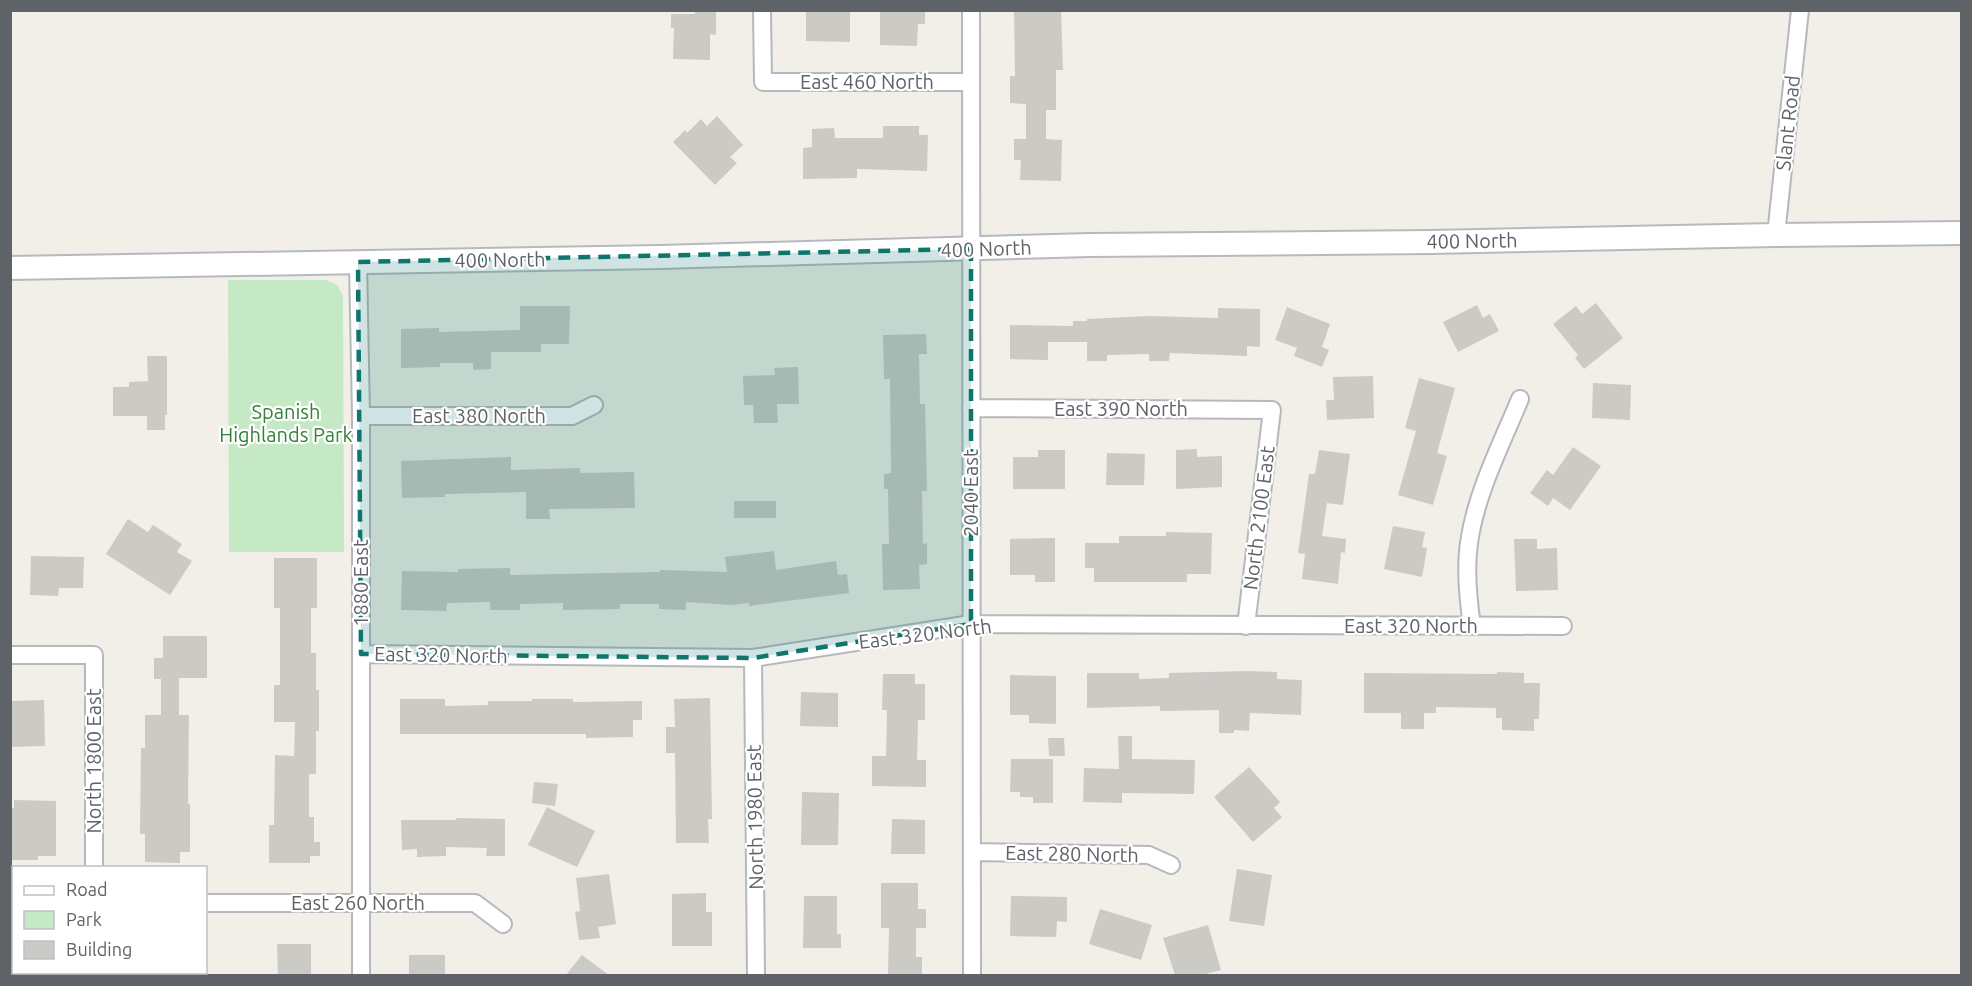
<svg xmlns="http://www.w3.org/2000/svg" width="1972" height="986" font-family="Ubuntu,sans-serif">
  <rect width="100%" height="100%" fill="#f1efe8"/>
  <path fill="#c5e8c5" d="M 228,280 L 326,280 L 337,285 L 343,296 L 344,552 L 229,552 Z"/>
  <path fill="#cccac5" d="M 695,10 L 716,10 L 716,35 L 710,34 L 710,60 L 673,59 L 674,28 L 671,28 L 671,14 L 695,14 Z
    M 806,10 L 850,10 L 850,42 L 806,41 Z
    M 880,10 L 925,10 L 925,24 L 918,24 L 917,46 L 880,45 Z
    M 1014,10 L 1061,10 L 1063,70 L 1056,70 L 1056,110 L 1046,110 L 1046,139 L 1062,140 L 1061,181 L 1020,180 L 1021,160 L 1014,160 L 1014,139 L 1026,139 L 1026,104 L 1010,103 L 1010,76 L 1015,76 Z
    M 717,116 L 743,145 L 730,157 L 737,163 L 715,185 L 673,142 L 685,130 L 687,133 L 701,119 L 707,126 Z
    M 883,126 L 919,126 L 919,135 L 928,135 L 927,171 L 857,169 L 857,178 L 803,179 L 803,148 L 812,147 L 812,129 L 834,128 L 835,138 L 883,138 Z
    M 1596,303 L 1623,338 L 1584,369 L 1575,358 L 1578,355 L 1553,324 L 1576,306 L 1582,314 Z
    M 1477,305 L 1483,318 L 1490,314 L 1499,331 L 1458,352 L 1443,322 Z
    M 520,306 L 570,306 L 569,344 L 541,344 L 541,352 L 491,352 L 491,369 L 473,370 L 473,363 L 440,363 L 440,367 L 401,368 L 401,329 L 439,328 L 439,332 L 520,330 Z
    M 1287,307 L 1330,324 L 1322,347 L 1329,350 L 1322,367 L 1294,356 L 1297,348 L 1275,340 Z
    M 1218,308 L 1260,309 L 1260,347 L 1247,346 L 1247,356 L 1170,353 L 1169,361 L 1149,361 L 1149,354 L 1107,355 L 1107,361 L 1087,361 L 1087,342 L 1048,342 L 1048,360 L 1010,359 L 1010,325 L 1073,326 L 1073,321 L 1087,321 L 1087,319 L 1149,316 L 1218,318 Z
    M 926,334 L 927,354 L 919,354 L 920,404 L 925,404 L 927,491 L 922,491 L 923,544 L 927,543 L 927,564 L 919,565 L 920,589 L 883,590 L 882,544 L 889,544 L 888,489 L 884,489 L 884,474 L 891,473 L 890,379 L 884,379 L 883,335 Z
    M 147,356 L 167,356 L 167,415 L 165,415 L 165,430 L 147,430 L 147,416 L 113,416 L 113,387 L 129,387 L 129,382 L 148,381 Z
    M 798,367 L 799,404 L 777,404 L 778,423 L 754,423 L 753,405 L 744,405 L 743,376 L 775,375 L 774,368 Z
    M 1373,376 L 1374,418 L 1327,420 L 1326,400 L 1334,400 L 1333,377 Z
    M 1419,378 L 1455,388 L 1437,453 L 1447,456 L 1433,505 L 1398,495 L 1416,431 L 1405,428 Z
    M 1593,383 L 1631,385 L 1630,420 L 1592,418 Z
    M 1573,447 L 1601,466 L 1570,510 L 1553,498 L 1548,506 L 1530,493 L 1547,470 L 1553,475 Z
    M 1197,449 L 1197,457 L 1222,456 L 1222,487 L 1176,489 L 1176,450 Z
    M 1038,450 L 1065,450 L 1065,489 L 1013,489 L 1013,457 L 1038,457 Z
    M 1319,450 L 1350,454 L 1343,505 L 1327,503 L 1322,536 L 1346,539 L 1345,553 L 1341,552 L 1338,584 L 1302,579 L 1305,554 L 1298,553 L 1309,474 L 1315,474 Z
    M 1107,453 L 1145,454 L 1144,485 L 1106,485 Z
    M 511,457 L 511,470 L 580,468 L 580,473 L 634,472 L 635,508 L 549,509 L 550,519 L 526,519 L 526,492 L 445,494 L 445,497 L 402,498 L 401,461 Z
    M 734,501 L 776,501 L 776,518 L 734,518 Z
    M 128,519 L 148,532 L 153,525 L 182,544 L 177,552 L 192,561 L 170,595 L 106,554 Z
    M 1393,526 L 1425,532 L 1422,547 L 1427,548 L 1422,577 L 1384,569 Z
    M 1166,532 L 1212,533 L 1211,574 L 1187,574 L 1187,582 L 1094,582 L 1094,568 L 1085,568 L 1085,543 L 1119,543 L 1119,536 L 1166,536 Z
    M 1055,538 L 1055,582 L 1035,582 L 1035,575 L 1010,575 L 1010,539 Z
    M 1514,539 L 1537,539 L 1537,549 L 1557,548 L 1558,590 L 1516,591 Z
    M 774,551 L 776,570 L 836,561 L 838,575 L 847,574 L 849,593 L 749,606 L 749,603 L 731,605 L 686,602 L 686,610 L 659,609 L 659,604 L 620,604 L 620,609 L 563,610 L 563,603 L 520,604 L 520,610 L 490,610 L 490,602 L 447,603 L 446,611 L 401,610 L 402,571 L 458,572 L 458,569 L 510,568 L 510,575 L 660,572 L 660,570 L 727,572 L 725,557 Z
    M 31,556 L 84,557 L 83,588 L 59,588 L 58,596 L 30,595 Z
    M 274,558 L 317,558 L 317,608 L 311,608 L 311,653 L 316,653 L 316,690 L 319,690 L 319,731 L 316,731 L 316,774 L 309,774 L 309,817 L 314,817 L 314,842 L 320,842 L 320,856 L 310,856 L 310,863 L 269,863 L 269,825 L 274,825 L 275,755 L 294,756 L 295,722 L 274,722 L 274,685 L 280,685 L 280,608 L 274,608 Z
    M 163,636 L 207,636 L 207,678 L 179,678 L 179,715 L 189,715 L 188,804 L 190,804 L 190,852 L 180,852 L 180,863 L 145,862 L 145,834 L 140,834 L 141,748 L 145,748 L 145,715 L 161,715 L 161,679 L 154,679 L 154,658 L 163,658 Z
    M 1247,671 L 1277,672 L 1277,679 L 1302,680 L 1301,715 L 1250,713 L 1249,731 L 1234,730 L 1234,733 L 1219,733 L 1219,710 L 1160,711 L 1160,706 L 1087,708 L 1087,673 L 1139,673 L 1139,679 L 1169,678 L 1169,673 Z
    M 1497,672 L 1524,673 L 1524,683 L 1540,683 L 1539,719 L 1534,719 L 1534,731 L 1502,730 L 1502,718 L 1496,718 L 1496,708 L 1436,707 L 1436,713 L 1424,713 L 1424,729 L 1401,729 L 1401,713 L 1364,713 L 1364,673 L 1497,674 Z
    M 883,674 L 915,674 L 915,684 L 925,684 L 925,720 L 918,720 L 917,760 L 926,760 L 926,787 L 872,786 L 872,756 L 886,756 L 887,710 L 882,710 Z
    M 1010,675 L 1056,676 L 1056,724 L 1029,723 L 1029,715 L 1010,715 Z
    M 801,692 L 838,693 L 838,727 L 800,726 Z
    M 710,698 L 712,819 L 708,819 L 709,843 L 676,843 L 675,753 L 666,753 L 666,727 L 675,727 L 674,699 Z
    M 400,699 L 445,699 L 445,706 L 488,705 L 488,701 L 532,701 L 532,699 L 573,699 L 573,702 L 642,701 L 642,720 L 633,720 L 633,737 L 586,738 L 586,734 L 400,734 Z
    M 44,700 L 45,746 L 10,747 L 10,701 Z
    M 1118,736 L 1132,736 L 1132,759 L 1195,760 L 1194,794 L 1122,793 L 1122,803 L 1083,802 L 1084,768 L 1119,769 Z
    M 1048,738 L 1064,738 L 1065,756 L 1049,756 Z
    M 1011,759 L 1053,759 L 1053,803 L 1033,803 L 1033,797 L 1020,797 L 1020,792 L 1010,792 Z
    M 1249,767 L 1280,802 L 1274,808 L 1282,817 L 1253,842 L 1214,797 Z
    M 534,782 L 558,784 L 555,806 L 532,803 Z
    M 802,792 L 839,793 L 838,845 L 801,845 Z
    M 14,800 L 56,801 L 56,856 L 38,856 L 38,860 L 10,860 L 10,808 L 14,808 Z
    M 547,807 L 595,831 L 577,867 L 528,845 Z
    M 456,818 L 505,819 L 505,856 L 486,856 L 487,848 L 446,847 L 446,856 L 417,857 L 417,849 L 402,850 L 401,820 L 456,820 Z
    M 892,819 L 925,820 L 925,854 L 891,854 Z
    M 1237,869 L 1272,875 L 1264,926 L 1229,921 Z
    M 609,874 L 616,924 L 598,927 L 600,938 L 579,940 L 575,912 L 580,911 L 576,878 Z
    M 881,883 L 918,883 L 918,909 L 926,909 L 926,928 L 916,928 L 916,957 L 922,957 L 922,975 L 888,975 L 889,928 L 881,928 Z
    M 706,893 L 706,912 L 712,912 L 712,946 L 672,946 L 672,894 Z
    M 804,896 L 837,896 L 837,934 L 841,934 L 841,948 L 803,948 Z
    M 1011,896 L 1067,897 L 1067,922 L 1057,921 L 1056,937 L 1010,936 Z
    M 1100,909 L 1152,925 L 1141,960 L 1089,944 Z
    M 1208,925 L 1221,970 L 1202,975 L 1175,975 L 1163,938 Z
    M 277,944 L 311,944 L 311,975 L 278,975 Z
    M 409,955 L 445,955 L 445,975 L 409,975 Z
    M 582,955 L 609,975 L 566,975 Z"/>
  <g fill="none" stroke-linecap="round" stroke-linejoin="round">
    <g stroke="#b5b8bc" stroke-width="20">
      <path id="street" d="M 762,10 L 763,82 L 971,82
        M 971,10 L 972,976
        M 1776,235 L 1800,10
        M 358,262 L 361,416 L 361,976
        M 971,408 L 1272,410 L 1246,626
        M 361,416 L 572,416 L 594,405
        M 1472,626 C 1468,599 1465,570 1469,543 C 1476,493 1501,445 1520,399
        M 361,654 L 753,658 L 971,624 L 1563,626
        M 10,655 L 94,655 L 94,868
        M 753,658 L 756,976
        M 972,852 L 1149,855 L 1171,865
        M 10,903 L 14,903
        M 206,903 L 475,903 L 503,924
        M 94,972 L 94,976"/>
    </g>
    <g stroke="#b6babf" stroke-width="26">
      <path id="secondary" d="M 10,268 L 661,257 L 1090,245 L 1431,242 L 1776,235 L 1962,233"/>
    </g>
    <use href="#street" stroke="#fff" stroke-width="16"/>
    <use href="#secondary" stroke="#fff" stroke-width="22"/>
  </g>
  <path fill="#0f766e" fill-opacity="0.2" stroke="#0f766e" stroke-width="4.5" stroke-dasharray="12 8" stroke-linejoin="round" d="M 971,249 L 971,624 L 753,658 L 361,654 L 358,262 Z"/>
  <g text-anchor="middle" stroke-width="4.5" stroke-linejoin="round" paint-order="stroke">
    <g font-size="20" fill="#5f6368" stroke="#fff">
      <text x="867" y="89">East 460 North</text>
      <text transform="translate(1788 123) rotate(-84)" y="7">Slant Road</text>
      <text transform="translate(1472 241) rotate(-1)" y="7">400 North</text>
      <text transform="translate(986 249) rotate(-2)" y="7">400 North</text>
      <text transform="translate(500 260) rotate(-1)" y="7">400 North</text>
      <text x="1121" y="416">East 390 North</text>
      <text x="479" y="423">East 380 North</text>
      <text transform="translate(971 493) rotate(-90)" y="7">2040 East</text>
      <text transform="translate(1259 518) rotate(-83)" y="7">North 2100 East</text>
      <text transform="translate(361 583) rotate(-90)" y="7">1880 East</text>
      <text x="1411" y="633">East 320 North</text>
      <text transform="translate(925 634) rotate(-7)" y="7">East 320 North</text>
      <text transform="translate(441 655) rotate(1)" y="7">East 320 North</text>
      <text transform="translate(94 761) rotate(-90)" y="7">North 1800 East</text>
      <text transform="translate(755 817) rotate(-91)" y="7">North 1980 East</text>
      <text transform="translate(1072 854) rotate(1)" y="7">East 280 North</text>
      <text x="358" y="910">East 260 North</text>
    </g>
    <g font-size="20" fill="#348238" stroke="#fff">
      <text x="286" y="419">Spanish<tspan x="286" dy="23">Highlands Park</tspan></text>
    </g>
  </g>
  <rect width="1972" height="986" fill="none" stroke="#5f6368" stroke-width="24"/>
  <rect x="12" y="866" width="195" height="108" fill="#ffffff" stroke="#bfc1c3" stroke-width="1.5"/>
  <rect x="24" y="886" width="30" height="9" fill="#ffffff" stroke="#bfc1c3" stroke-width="1.5"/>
  <text x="66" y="896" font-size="18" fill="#5f6368">Road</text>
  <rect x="24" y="911" width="30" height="18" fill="#c5e8c5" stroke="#bfc1c3" stroke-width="1.5"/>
  <text x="66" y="926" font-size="18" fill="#5f6368">Park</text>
  <rect x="24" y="941" width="30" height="18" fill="#cccac5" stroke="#bfc1c3" stroke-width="1.5"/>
  <text x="66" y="956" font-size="18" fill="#5f6368">Building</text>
</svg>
